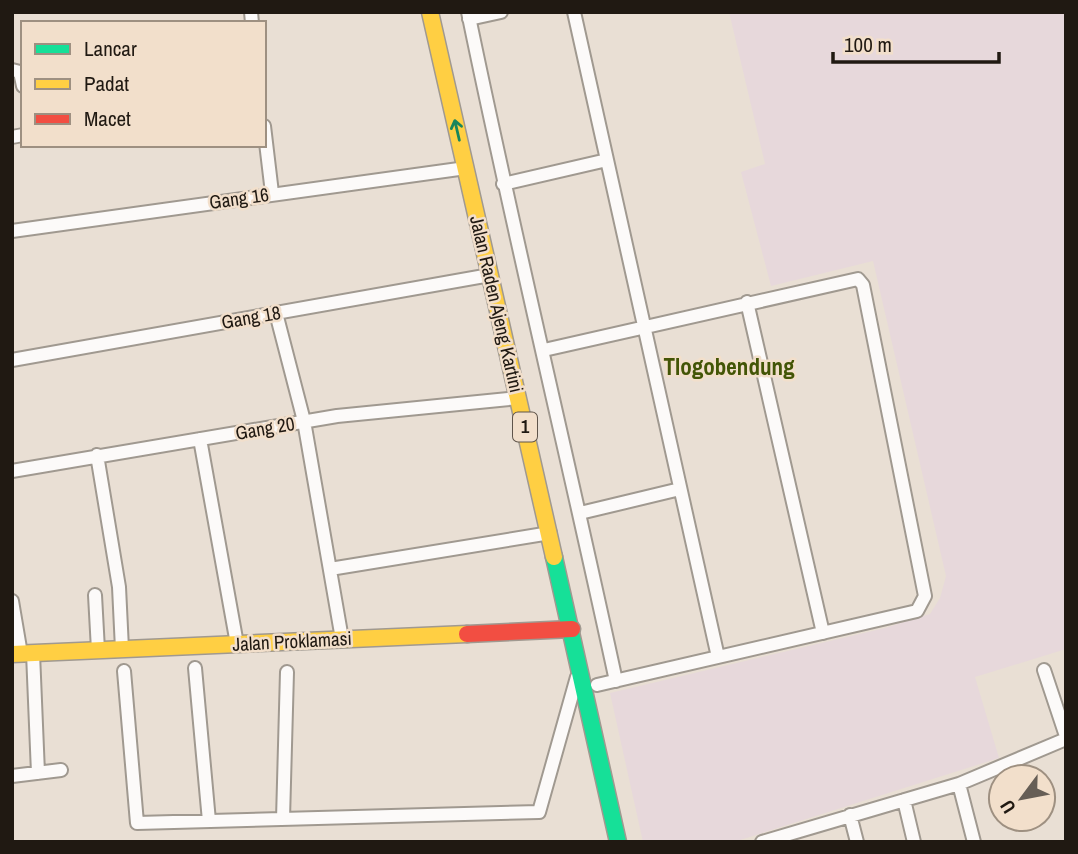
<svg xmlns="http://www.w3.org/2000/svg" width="1078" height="854" font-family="'Archivo Narrow',sans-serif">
  <rect width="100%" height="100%" fill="#e9dfd4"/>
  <path fill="#e7d8db" d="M 729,12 L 1066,12 L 1066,649 L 975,677 L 999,758 L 734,842 L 643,842 L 610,693 L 885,628 L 930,614 L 940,598 L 946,576 L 873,261 L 771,286 L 741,172 L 765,164 Z"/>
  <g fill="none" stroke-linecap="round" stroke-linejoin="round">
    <g stroke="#a09990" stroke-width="16">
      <path id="street" d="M 251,12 L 252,23
        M 468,12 C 514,236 568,458 616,681
        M 574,12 L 718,657
        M 469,19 L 501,12
        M 12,70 L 20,72 L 23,86
        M 264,126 L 272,193
        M 12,137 L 23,135
        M 503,184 L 607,160
        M 12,231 L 466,168
        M 747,302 L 823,633
        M 276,313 L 304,421 L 342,639
        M 544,350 L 858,279 L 863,285 L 925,596 L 917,611 L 597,685
        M 12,360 L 490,275
        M 200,439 L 237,644
        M 97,455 L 119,587 L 122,649
        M 12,471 L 337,416 L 519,398
        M 580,513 L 680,489
        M 330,569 L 550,533
        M 95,595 L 98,650
        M 12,601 L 21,654
        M 33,653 L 38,773
        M 195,668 L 209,821
        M 1044,670 L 1066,736
        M 124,671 L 137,823 L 539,812 L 577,677
        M 12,776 L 61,770
        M 959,784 L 974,842
        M 904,800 L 914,842
        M 850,815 L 857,842
        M 283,819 L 287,672
        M 762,842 L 959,784 L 1066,739"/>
    </g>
    <g stroke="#a09990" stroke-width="19">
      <path id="fast" d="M 554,557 L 618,842"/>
    </g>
    <g stroke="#a09990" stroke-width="19">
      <path id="slow" d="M 430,12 L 554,557
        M 12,654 L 467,634"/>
    </g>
    <g stroke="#a09990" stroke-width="19">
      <path id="jam" d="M 467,634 L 572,629"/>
    </g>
    <use href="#street" stroke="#fcfaf9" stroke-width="12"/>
    <use href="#fast" stroke="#16e098" stroke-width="16"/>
    <use href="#slow" stroke="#ffcf43" stroke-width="16"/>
    <use href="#jam" stroke="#f24e42" stroke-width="16"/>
  </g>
  <defs><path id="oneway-shaft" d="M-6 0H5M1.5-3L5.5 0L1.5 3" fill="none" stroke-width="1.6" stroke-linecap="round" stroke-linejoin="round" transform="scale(1.75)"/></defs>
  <use stroke="#1a865c" href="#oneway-shaft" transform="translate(457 130) rotate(-103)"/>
  <g text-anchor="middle" stroke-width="5" stroke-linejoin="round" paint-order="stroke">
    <rect fill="#f2dfcb" stroke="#5f544a" stroke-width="2" x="513" y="412.5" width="24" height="29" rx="5"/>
    <g font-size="18" font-weight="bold" fill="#201912">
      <text x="525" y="433">1</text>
    </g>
    <g font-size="19" fill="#201912" stroke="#f2dfcb">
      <text transform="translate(239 198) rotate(-8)" y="7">Gang 16</text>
      <text transform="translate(497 304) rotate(77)" y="7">Jalan Raden Ajeng Kartini</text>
      <text transform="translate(251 317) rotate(-10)" y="7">Gang 18</text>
      <text transform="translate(265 428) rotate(-10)" y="7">Gang 20</text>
      <text transform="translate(292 641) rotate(-3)" y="7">Jalan Proklamasi</text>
    </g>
    <g font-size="23" font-weight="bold" fill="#435506" stroke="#f2dfcb">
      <text x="729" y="375">Tlogobendung</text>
    </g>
  </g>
  <rect width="1078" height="854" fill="none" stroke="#201912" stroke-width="28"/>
  <rect x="21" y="21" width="245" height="126" fill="#f2dfcb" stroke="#9e9081" stroke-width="2"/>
  <rect x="35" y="44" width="35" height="10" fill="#16e098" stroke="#9e9081" stroke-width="2"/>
  <text x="84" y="56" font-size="21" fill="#201912">Lancar</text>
  <rect x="35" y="79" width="35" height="10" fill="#ffcf43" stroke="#9e9081" stroke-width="2"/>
  <text x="84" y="91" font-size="21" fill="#201912">Padat</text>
  <rect x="35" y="114" width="35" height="10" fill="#f24e42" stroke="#9e9081" stroke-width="2"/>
  <text x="84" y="126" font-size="21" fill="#201912">Macet</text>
  <g transform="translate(1022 798) rotate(238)"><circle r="33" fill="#f2dfcb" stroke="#9e9081" stroke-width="2"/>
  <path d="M0-5L12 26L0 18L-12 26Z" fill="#665e56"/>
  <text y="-10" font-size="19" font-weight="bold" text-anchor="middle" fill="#201912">U</text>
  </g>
  <path d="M833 52v10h166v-10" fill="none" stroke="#201912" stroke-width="3.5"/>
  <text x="844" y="52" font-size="21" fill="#201912" stroke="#f2dfcb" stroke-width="5" paint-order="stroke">100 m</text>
</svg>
